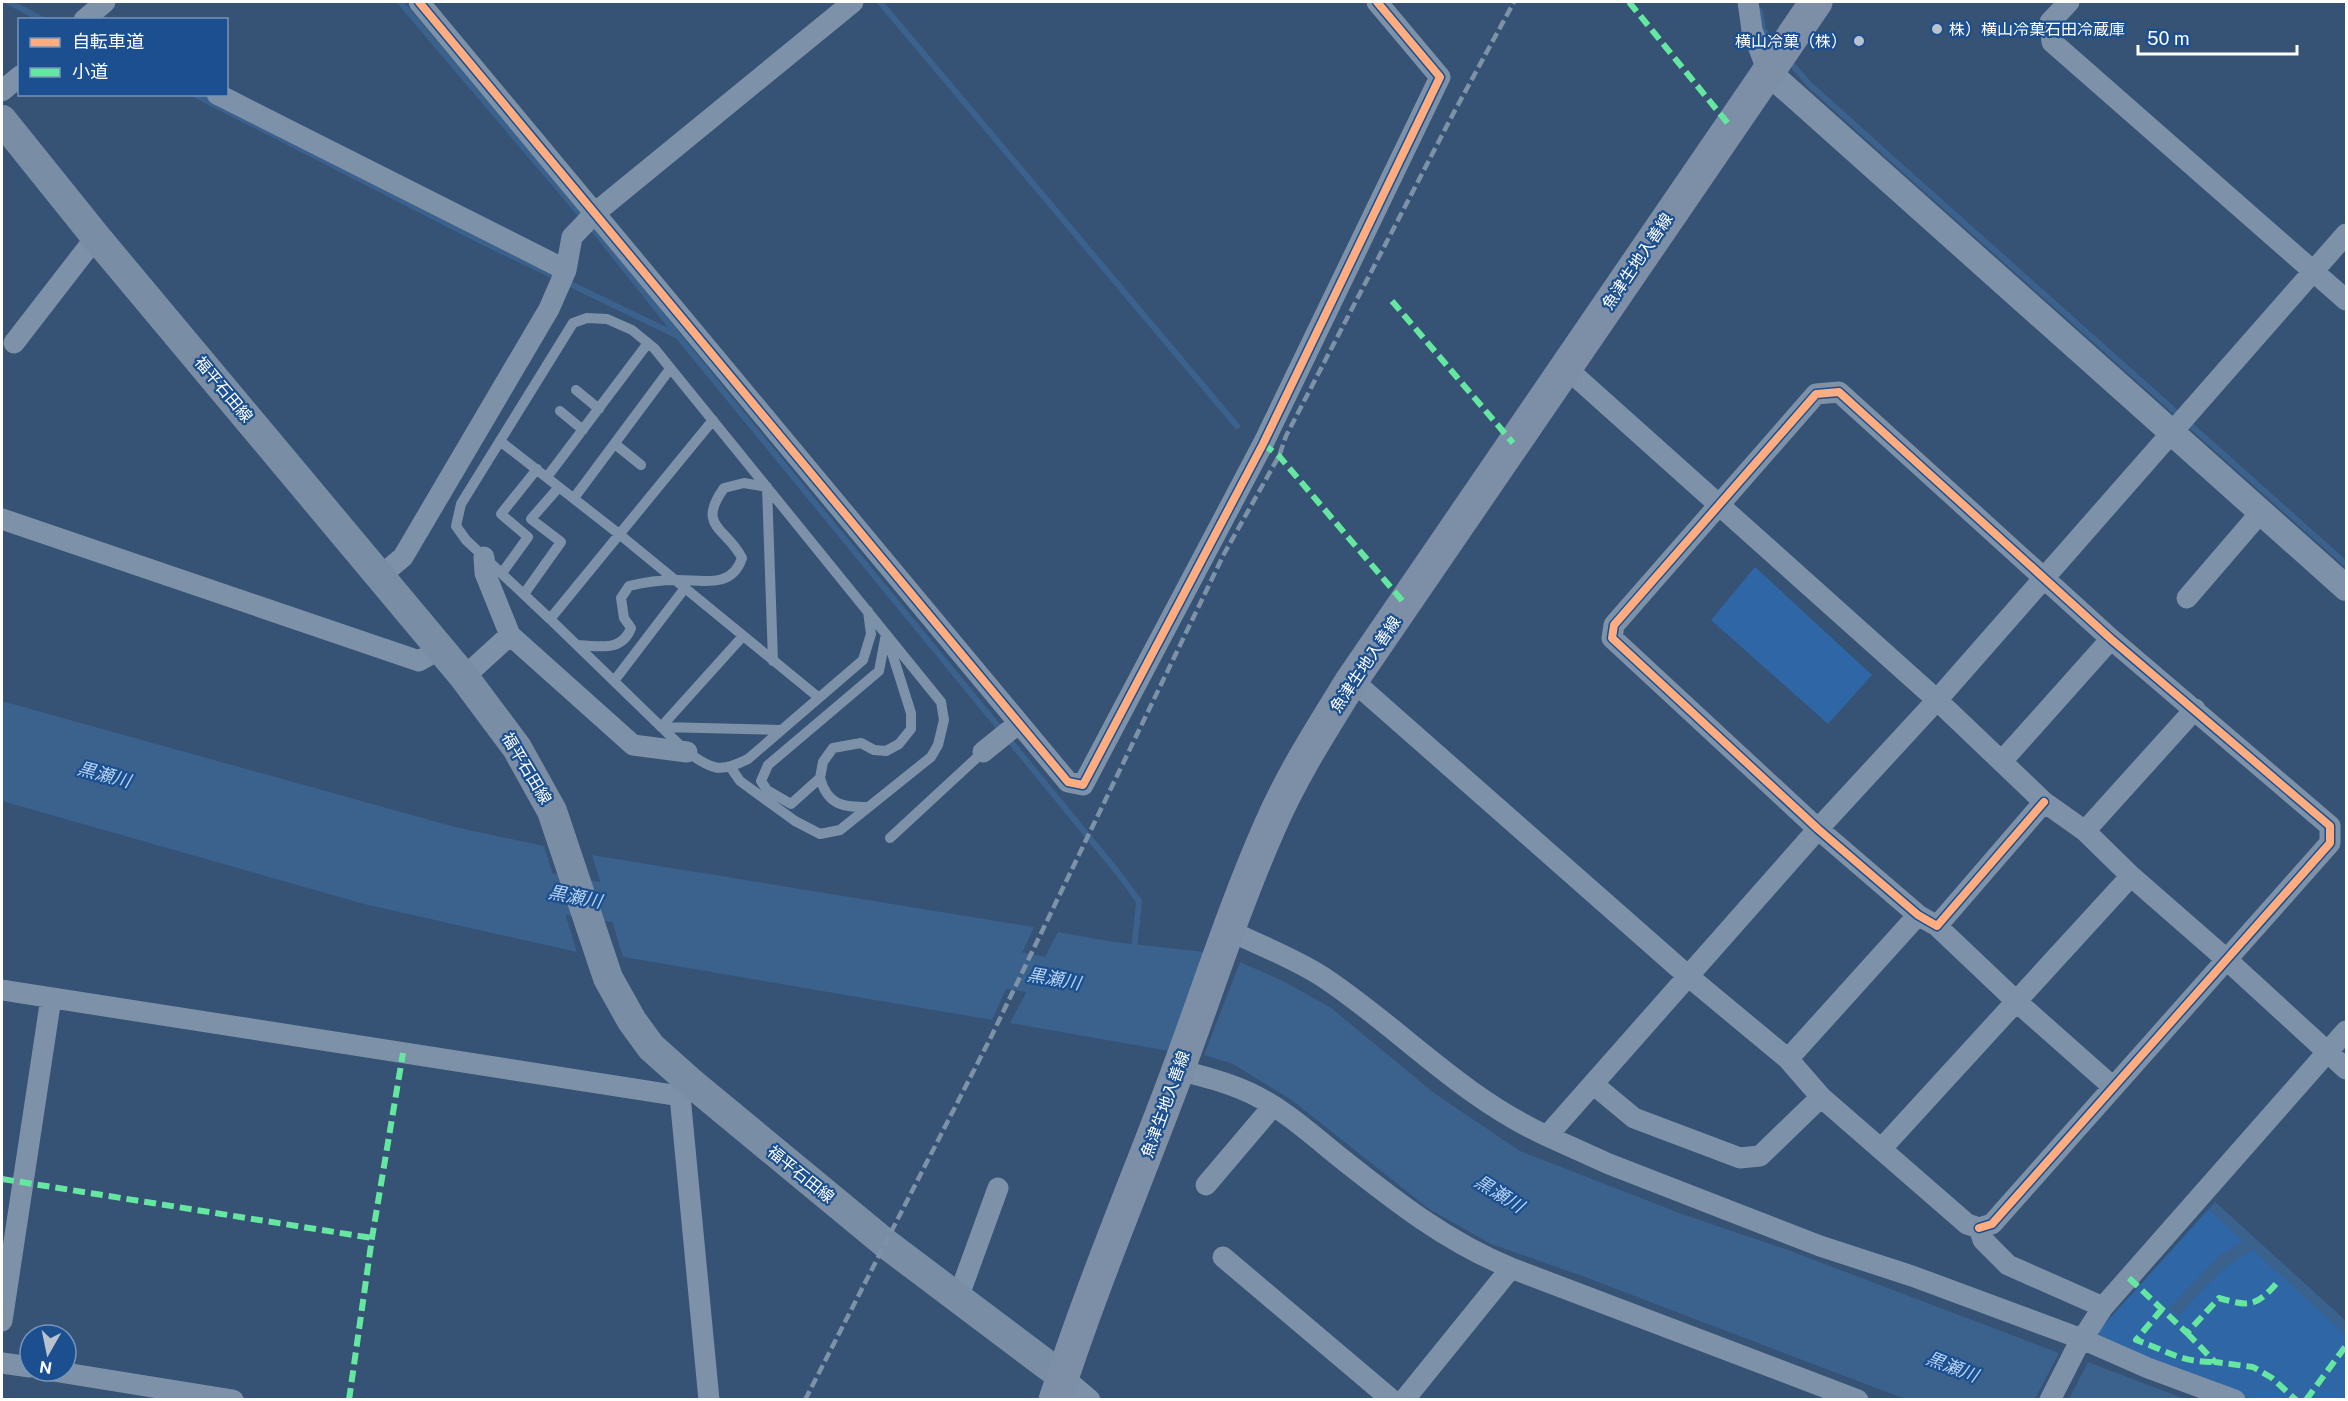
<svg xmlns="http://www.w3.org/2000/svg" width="2348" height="1401" font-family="'Public Sans','Noto Sans JP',sans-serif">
  <rect width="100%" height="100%" fill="#365274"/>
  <path fill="#2f66a5" d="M 1755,567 L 1872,675 L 1828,724 L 1711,620 Z
    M 2215,1202 L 2346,1321 L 2346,1399 L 2251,1399 L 2097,1339 L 2101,1328 Z"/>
  <path fill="#3b618d" d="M 2,701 L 455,827 L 544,846 L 577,952 L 364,904 L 2,801 Z
    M 592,855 L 1034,927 L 992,1020 L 623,957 Z
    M 1058,932 L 1114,942 L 1205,952 L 1169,1051 L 1010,1023 Z
    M 1240,962 L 1281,980 L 1330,1007 L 1434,1093 L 1520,1151 L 1682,1214 L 1788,1250 L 2059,1353 L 2035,1399 L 1905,1399 L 1582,1276 L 1491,1244 L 1429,1209 L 1293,1101 L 1233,1064 L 1204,1055 Z
    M 2215,1202 L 2346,1321 L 2346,1335 L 2253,1250 C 2219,1268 2204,1289 2178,1316 L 2168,1309 L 2221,1254 L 2243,1241 L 2209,1210 Z
    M 2088,1362 L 2185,1399 L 2069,1399 Z"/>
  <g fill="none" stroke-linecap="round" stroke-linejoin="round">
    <path stroke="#3b618d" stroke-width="6" d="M 9,2 L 43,20
      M 400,2 L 598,235 L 676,333
      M 880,2 L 1237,426
      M 1760,11 L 1763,30 L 1775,44
      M 1787,59 L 1809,84 L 1890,157 L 2346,564
      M 194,94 L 481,241 L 678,336 L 1119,874 L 1139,901 L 1134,950"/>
    <path stroke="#3b618d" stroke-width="38" d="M 510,883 L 561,895 L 658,910
      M 965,962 L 1086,983"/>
    <path stroke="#7d92a8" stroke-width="10" d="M 576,390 L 599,409
      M 560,411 L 583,430
      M 713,420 L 550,619 L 466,540 L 456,526 L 461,504 L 573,323 L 587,318 L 607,319 L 632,330 L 654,348 L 941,702 L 944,720 L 938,745 L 931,757 L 840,830 L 820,834 L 795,821 L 740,781 L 731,768
      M 500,441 L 619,534 L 818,697
      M 615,444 L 641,465
      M 547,477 L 648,343
      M 574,498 L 670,369
      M 502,573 L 528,537 L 501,514 L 537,469
      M 524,594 L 561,542 L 531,519 L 559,487
      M 550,619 L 687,752 C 713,769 718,774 748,759 L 863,660 L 871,634 L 868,611
      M 886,634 L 911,713 L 911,729 L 899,744 L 886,751 L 874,750 L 861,743 L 833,748 L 823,762 L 820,778 L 791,804 L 767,790 L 761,781 L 768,765 L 879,671 Z
      M 578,645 C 600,646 622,652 631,628 L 624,618 L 621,598 L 629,586 C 645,582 661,580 677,580 C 703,580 732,589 742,558 C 726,527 696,527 724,488 L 744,483 L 767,487 L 773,661
      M 614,681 L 685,588
      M 661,727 L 743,636
      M 661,727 L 781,730
      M 820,778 C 828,806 843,807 869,807
      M 890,838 L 983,752"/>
    <path stroke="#7d92a8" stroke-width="21" d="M 419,2 L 1068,782 L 1083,785 L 1263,444 L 1440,77 L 1377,2
      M 1748,2 L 1752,30 L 1768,72
      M 2069,2 L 2050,22 L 2052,42 L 2346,300
      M 84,20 L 105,2
      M 2,91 L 20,76
      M 217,94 L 566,270 L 572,237 L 595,213 L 853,2
      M 14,343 L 96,237
      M 1565,367 L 1937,700 L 2044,802 L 2085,831 L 2131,876 L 2226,959 L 2346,1069
      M 2,519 L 419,661 L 440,649
      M 484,557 L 485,573 L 510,635
      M 379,577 L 403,557 L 549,309 L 566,270
      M 2187,598 L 2261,512
      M 464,677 L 510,635 L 633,745 L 687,752
      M 1352,680 L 1688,976 L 1788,1059 L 1821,1097 L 1967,1224 L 1979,1228 L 1983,1240 L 2008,1265 L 2103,1307
      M 983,752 L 1019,723
      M 2002,761 L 2111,639
      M 2085,831 L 2195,709
      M 1937,926 L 2017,1002 L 2113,1087
      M 1228,930 C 1259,945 1294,958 1323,977 C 1400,1028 1460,1096 1547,1136 L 1818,829 L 1937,700 L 2346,234
      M 2,990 L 680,1096 L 689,1081
      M 1788,1059 L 1918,915
      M 1178,1070 C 1202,1076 1226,1082 1248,1092 C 1283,1108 1312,1135 1342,1159 C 1395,1201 1447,1242 1511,1268 L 1404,1400
      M 1593,1084 L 1634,1118 L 1740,1158 L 1760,1156 L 1821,1097
      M 680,1096 L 709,1400
      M 1547,1136 L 1609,1164 L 1820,1246 L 1912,1276 L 2082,1339 L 2148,1368 L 2235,1400
      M 1882,1148 L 2131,876
      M 1206,1185 L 1273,1106
      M 1979,1228 L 1992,1224 L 2330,843 L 2330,826 L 2111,639 L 1839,392 L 1816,394 L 1614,625 L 1612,638 L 1818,829 L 1918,915 L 1937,926 L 2044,802
      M 1223,1257 L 1392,1400
      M 1511,1268 L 1858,1400
      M 958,1298 L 998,1188
      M 2,1321 L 51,998
      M 2,1363 L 30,1367
      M 53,1371 L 233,1400
      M 1063,1377 L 1090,1400
      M 2050,1400 L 2076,1349 L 2103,1307 L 2346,1031"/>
    <path stroke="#7d92a8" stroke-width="26" d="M 1768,72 L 2346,588"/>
    <path stroke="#798da4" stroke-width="30" d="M 2,120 L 96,237 L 464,677 L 517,748 L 552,811 L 608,978 L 632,1021 L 651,1047 L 689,1081 L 885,1243 L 1063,1377"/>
    <path stroke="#7d8ea7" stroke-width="33" d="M 1055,1400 C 1089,1294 1132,1192 1171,1089 C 1204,1002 1232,912 1270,826 C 1292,775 1323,727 1352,680 L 1816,2"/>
    <path stroke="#7e92a7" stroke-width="4.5" stroke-dasharray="10 4.5" stroke-linecap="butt" d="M 805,1400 L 992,1035 L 1224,554 L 1279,456 L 1286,436 L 1453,114 L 1514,2"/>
    <path stroke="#66e7a1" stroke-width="6" stroke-dasharray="12 6" stroke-linecap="butt" d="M 1629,2 L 1730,126
      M 1392,301 L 1513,443
      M 1263,444 L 1279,456 L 1405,604
      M 2,1179 L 372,1238
      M 2129,1278 L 2187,1333 L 2219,1298 C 2247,1306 2255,1308 2276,1284
      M 2162,1309 L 2136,1340 C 2168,1351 2179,1362 2215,1362
      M 2187,1333 L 2215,1362 L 2253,1367 L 2272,1378 L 2296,1400
      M 349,1400 L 372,1238 L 403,1053
      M 2306,1400 L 2345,1347"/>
    <g stroke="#1b4f8f" stroke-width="11">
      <path id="cycleway" d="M 419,2 L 1068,782 L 1083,785 L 1263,444 L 1440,77 L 1377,2
        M 1979,1228 L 1992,1224 L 2330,843 L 2330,826 L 2111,639 L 1839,392 L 1816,394 L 1614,625 L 1612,638 L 1818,829 L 1918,915 L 1937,926 L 2044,802"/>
    </g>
    <use href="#cycleway" stroke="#ffac80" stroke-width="8"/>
  </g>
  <g fill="#b9c2ce" stroke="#1b4f8f" stroke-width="2">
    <circle cx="1937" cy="29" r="6"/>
    <circle cx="1859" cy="41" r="6"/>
  </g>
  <g text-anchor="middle" stroke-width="4.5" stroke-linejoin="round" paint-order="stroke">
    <g font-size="16" fill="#fff" stroke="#1b4f8f" text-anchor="start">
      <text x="1949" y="35">株）横山冷菓石田冷蔵庫</text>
      <text x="1847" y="47" text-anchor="end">横山冷菓（株）</text>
    </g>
    <g font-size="16" fill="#fff" stroke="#1b4f8f">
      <text transform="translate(1637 261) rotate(-56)" y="6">魚津生地入善線</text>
      <text transform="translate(224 389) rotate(50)" y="6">福平石田線</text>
      <text transform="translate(1365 664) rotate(-56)" y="6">魚津生地入善線</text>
      <text transform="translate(527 768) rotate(59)" y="6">福平石田線</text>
      <text transform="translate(1165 1104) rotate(-70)" y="6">魚津生地入善線</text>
      <text transform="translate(801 1174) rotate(39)" y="6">福平石田線</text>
    </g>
    <g font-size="18" font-style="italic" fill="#b5d3f5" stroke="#1b4f8f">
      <text transform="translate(104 775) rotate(15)" y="6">黒瀬川</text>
      <text transform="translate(575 897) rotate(11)" y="6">黒瀬川</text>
      <text transform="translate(1054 979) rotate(10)" y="6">黒瀬川</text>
      <text transform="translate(1499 1194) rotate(32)" y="6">黒瀬川</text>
      <text transform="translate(1952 1367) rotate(21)" y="6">黒瀬川</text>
    </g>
  </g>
  <rect width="2348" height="1401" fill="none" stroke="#ffffff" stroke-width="6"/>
  <rect x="18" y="18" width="210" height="78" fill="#1b4f8f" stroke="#7695bc" stroke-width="1.5"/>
  <rect x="30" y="38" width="30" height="9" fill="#ffac80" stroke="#7695bc" stroke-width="1.5"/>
  <text x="72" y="48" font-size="18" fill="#ffffff">自転車道</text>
  <rect x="30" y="68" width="30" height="9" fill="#66e7a1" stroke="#7695bc" stroke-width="1.5"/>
  <text x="72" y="78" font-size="18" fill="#ffffff">小道</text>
  <g transform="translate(48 1353) rotate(189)"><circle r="28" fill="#1b4f8f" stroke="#7695bc" stroke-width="1.5"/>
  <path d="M0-4.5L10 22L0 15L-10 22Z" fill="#b9c2ce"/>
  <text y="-9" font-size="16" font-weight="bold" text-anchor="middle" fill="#ffffff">N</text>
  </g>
  <path d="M2138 45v9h159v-9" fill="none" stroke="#ffffff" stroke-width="3"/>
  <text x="2147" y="45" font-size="18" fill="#ffffff" stroke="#1b4f8f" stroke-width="4.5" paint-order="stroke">50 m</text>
</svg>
